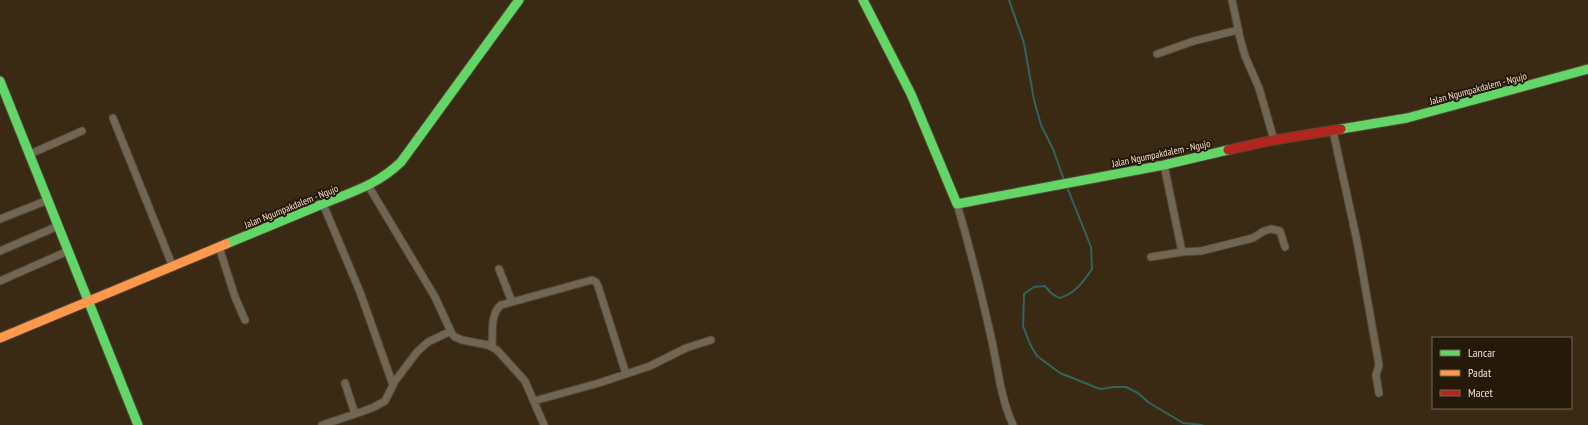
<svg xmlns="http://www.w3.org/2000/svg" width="1588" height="425" font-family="'PT Sans Narrow',sans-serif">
  <rect width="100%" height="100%" fill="#3a2a13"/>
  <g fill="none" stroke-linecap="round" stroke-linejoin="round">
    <path stroke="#2f6560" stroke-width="2" d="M 1009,0 L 1024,43 L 1034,100 L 1041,125 L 1053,149 L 1064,180
      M 1067,187 L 1091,247 L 1092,269 C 1084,281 1074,295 1059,298 L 1051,293 L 1045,286 L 1034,287 L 1024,294 L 1023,326 L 1030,344 L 1037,356 L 1060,373 L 1100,389 L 1114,387 L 1126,387 L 1138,393 L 1148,402 L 1183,423 L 1202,425"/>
    <g stroke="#544633" stroke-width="9">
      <path id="street" d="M 1232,0 L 1240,38 L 1245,56 L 1259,88 L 1274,140
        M 1157,54 L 1194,41 L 1238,30
        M 113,118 L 173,267
        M 1333,131 L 1357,241 L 1370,314 L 1379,365 L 1376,375 L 1379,393
        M 30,154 L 82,131
        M 1164,165 L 1182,252
        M 369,187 L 435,297 L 452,334 L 455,337 L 462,340 L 488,345 L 497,350 L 525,381 L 544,425
        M 323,204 L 360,292 L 393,385
        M 957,204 C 970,248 981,292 991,337 C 998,367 1000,397 1013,425
        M 0,219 L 48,200
        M 219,247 L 235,297 L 245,320
        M 0,251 L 58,226
        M 1151,257 L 1182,252 L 1201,251 L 1253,238 L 1264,231 L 1271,229 L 1280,231 L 1285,247
        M 499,269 L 512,302
        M 0,281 L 68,251
        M 492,346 C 493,333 490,314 501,305 L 592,280 L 596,282 L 598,286 L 626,374
        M 534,401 L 599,383 L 650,366 L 686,348 L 711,340
        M 355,414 L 372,408 L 385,401 L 395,381 L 417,352 L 428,342 L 451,331
        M 322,425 L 355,414 L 345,383"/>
    </g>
    <g stroke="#544633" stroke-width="11">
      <path id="fast" d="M 863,0 L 911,94 L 957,204 L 1164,165 L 1228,150
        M 0,81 L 138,425
        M 1341,129 L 1407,118 L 1588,69
        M 226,244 C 257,231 289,218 320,205 C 351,192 376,186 401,162 L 519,0"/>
    </g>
    <g stroke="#544633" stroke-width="11">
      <path id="slow" d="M 0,338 L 226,244"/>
    </g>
    <g stroke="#544633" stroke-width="11">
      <path id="jam" d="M 1228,150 L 1274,140 L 1341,129"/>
    </g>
    <use href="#street" stroke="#716554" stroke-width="7"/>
    <use href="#fast" stroke="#63d668" stroke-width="9"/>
    <use href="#slow" stroke="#ff974d" stroke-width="9"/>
    <use href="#jam" stroke="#b3261e" stroke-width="9"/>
  </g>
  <g text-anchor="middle" stroke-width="4" stroke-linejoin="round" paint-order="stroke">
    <g font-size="10" fill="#efddc9" stroke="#251909">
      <text transform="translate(1478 88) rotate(-15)" y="4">Jalan Ngumpakdalem - Ngujo</text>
      <text transform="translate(1161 153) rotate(-12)" y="4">Jalan Ngumpakdalem - Ngujo</text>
      <text transform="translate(291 206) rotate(-22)" y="4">Jalan Ngumpakdalem - Ngujo</text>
    </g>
  </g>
  <rect x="1432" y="337" width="140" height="72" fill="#251909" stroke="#766756"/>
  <rect x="1440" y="350" width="20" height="6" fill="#63d668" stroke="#766756"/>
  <text x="1468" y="357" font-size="12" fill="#efddc9">Lancar</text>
  <rect x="1440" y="370" width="20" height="6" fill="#ff974d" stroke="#766756"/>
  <text x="1468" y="377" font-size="12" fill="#efddc9">Padat</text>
  <rect x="1440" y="390" width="20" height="6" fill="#b3261e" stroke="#766756"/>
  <text x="1468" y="397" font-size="12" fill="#efddc9">Macet</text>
</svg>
